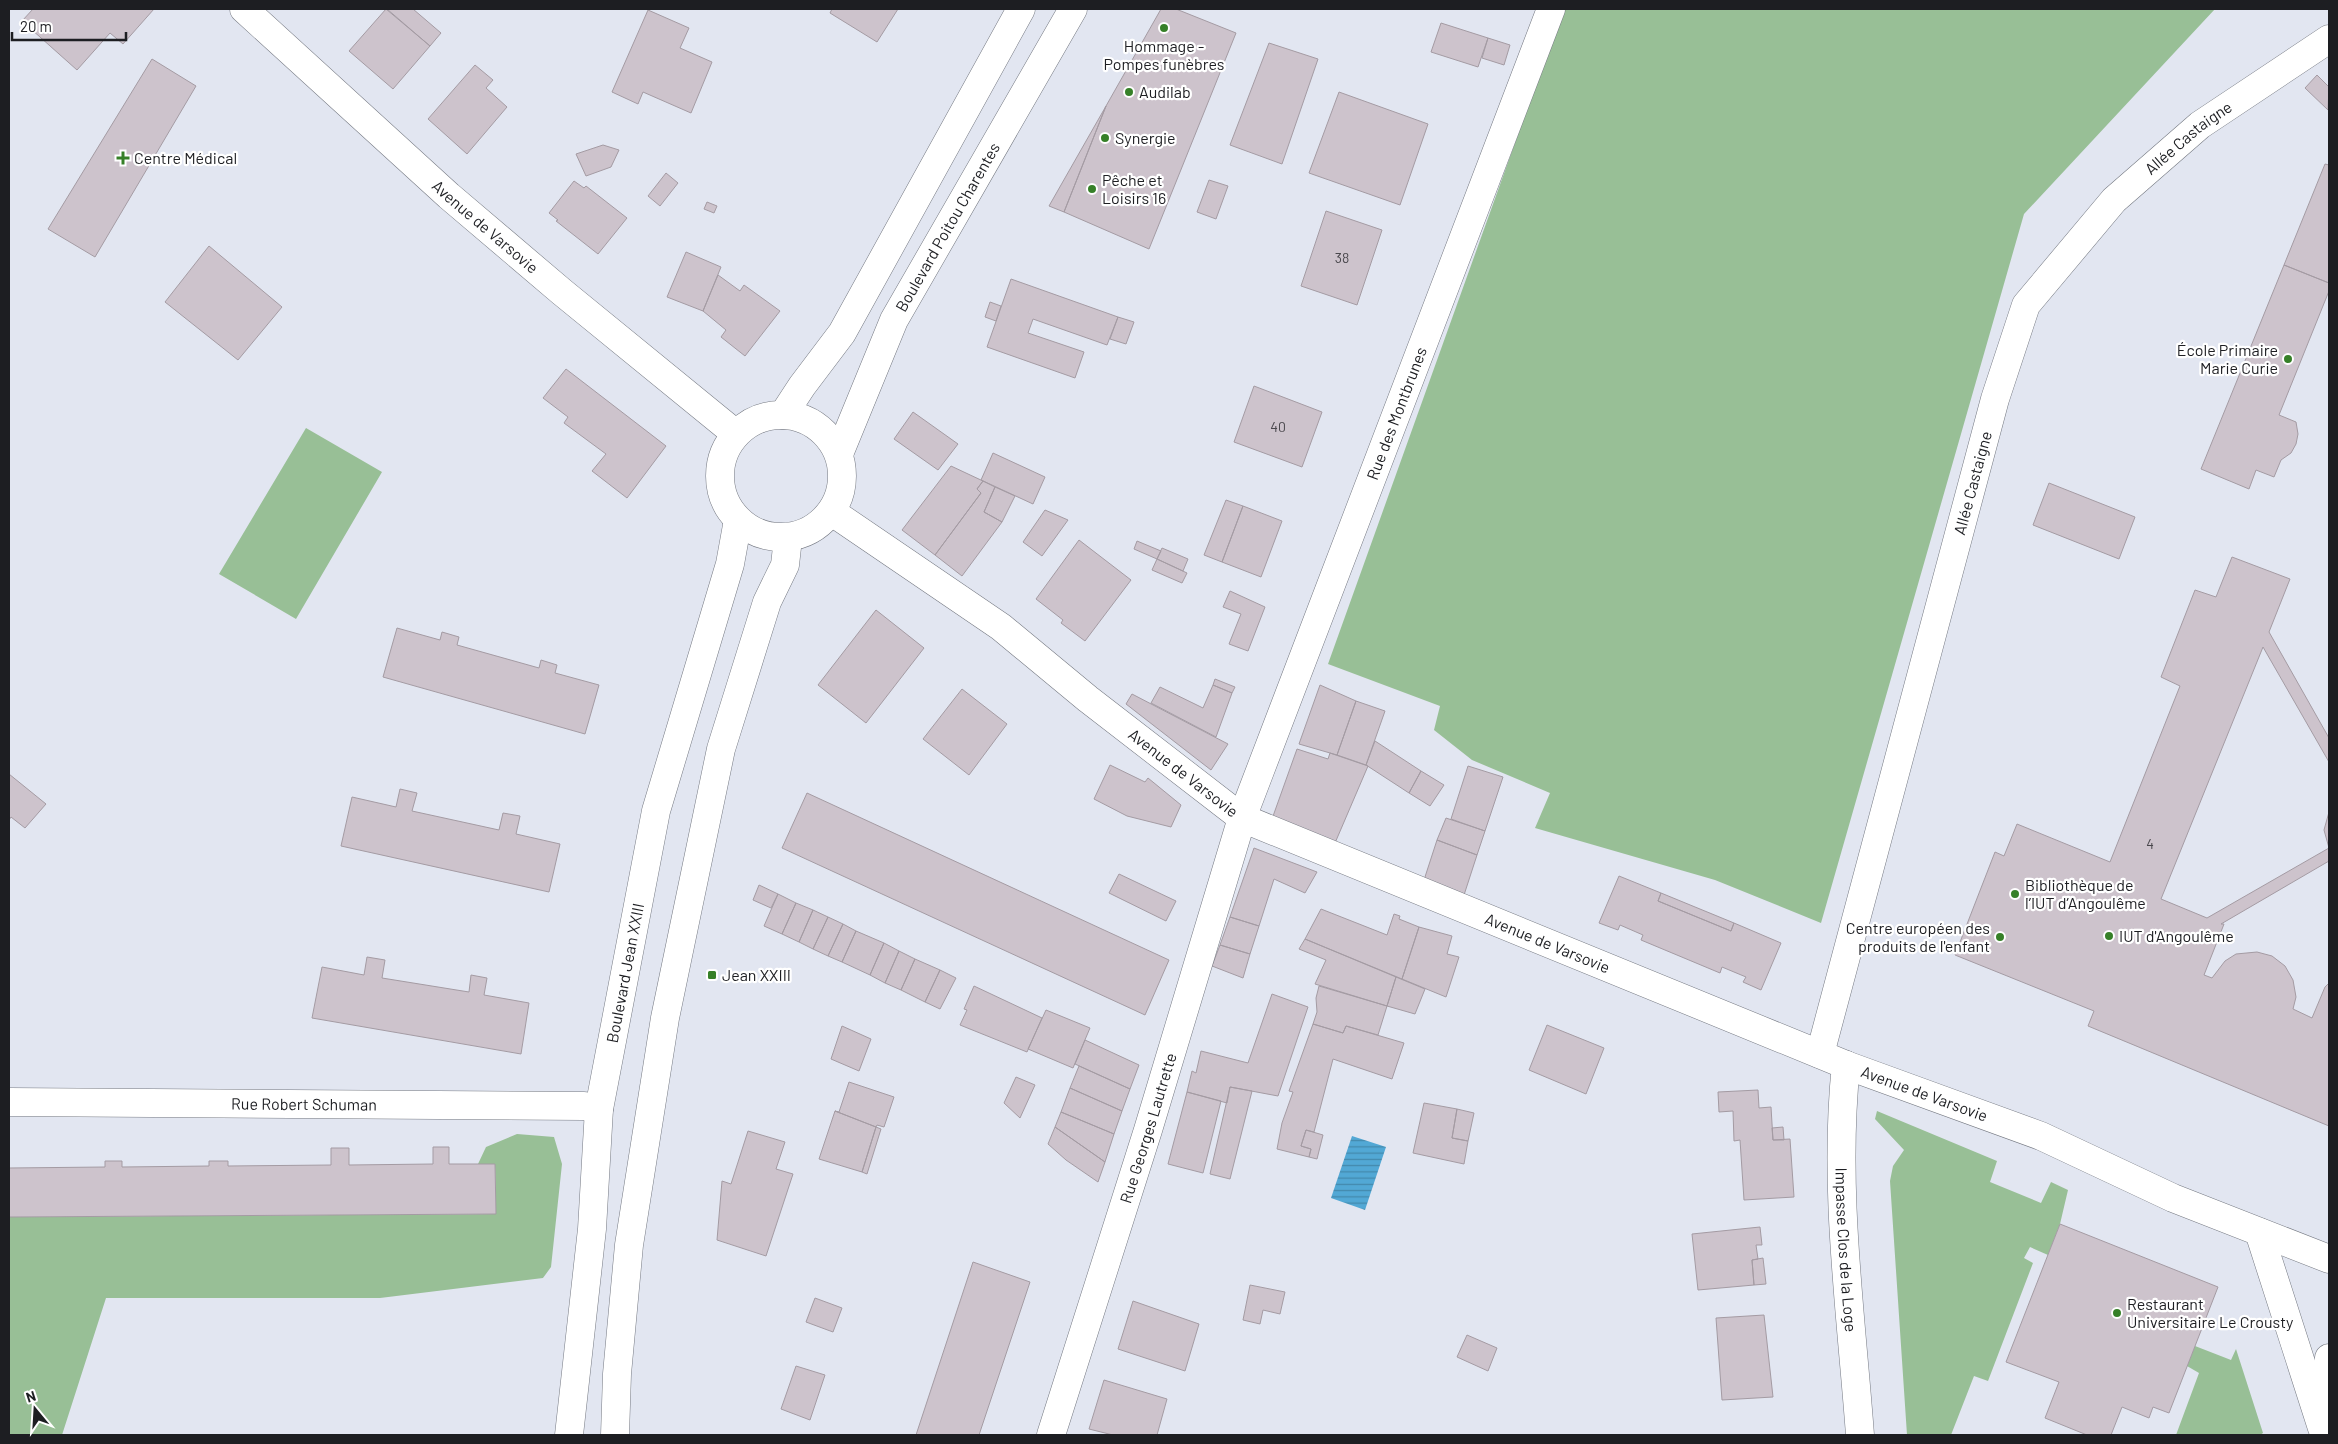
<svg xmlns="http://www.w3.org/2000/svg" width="2338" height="1444" font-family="Barlow,sans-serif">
  <defs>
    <pattern id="water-rules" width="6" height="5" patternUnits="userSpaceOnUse" patternTransform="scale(1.25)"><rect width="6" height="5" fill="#52a8d5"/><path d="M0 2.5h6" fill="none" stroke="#4388ac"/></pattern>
  </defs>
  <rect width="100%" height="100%" fill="#e2e6f1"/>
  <path fill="#98bf96" d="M 1563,9 L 2215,9 L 2024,214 L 1821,923 L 1715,880 L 1535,828 L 1550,793 L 1472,760 L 1434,730 L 1440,706 L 1328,664 Z
    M 306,428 L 382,472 L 296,619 L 219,574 Z
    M 1877,1111 L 1997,1161 L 1990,1182 L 2041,1203 L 2051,1182 L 2068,1190 L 2060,1224 L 2048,1255 L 2030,1247 L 2024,1258 L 2033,1263 L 1988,1381 L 1974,1376 L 1951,1435 L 1907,1435 L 1890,1181 L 1893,1166 L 1904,1150 L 1875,1119 Z
    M 517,1134 L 554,1137 L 562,1164 L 551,1267 L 543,1278 L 380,1298 L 106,1298 L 62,1435 L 9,1435 L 9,1217 L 496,1214 L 495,1164 L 478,1164 L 486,1147 Z
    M 2195,1346 L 2231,1360 L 2236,1349 L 2263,1433 L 2260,1435 L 2176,1435 L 2199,1373 L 2187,1366 Z"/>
  <path fill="url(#water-rules)" d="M 1352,1136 L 1386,1147 L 1365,1210 L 1331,1198 Z"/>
  <path fill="#cdc3cc" stroke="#a49ba3" d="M 33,9 L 154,9 L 123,44 L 110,33 L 77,70 L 22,21 Z
    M 386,9 L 430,46 L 393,89 L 349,51 Z
    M 387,9 L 413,9 L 441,33 L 430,46 Z
    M 832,9 L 898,9 L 877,42 L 830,13 Z
    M 1161,9 L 1176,9 L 1236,33 L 1149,249 L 1064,212 L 1106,106 Z
    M 648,10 L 689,28 L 680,48 L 712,62 L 691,113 L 643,92 L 638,104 L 612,92 Z
    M 1441,23 L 1488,38 L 1478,67 L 1431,52 Z
    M 1488,38 L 1510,45 L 1504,65 L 1482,58 Z
    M 1269,43 L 1318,59 L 1282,164 L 1230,145 Z
    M 152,59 L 196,86 L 95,257 L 48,229 Z
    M 475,65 L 493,80 L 486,88 L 507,107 L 467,154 L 428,119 Z
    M 2317,75 L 2329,87 L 2328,110 L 2305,88 Z
    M 1339,92 L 1428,124 L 1400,205 L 1309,173 Z
    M 1106,106 L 1064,212 L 1049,206 Z
    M 603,145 L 619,150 L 611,167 L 586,176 L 576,154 Z
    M 2325,164 L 2329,165 L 2329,283 L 2284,265 Z
    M 666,173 L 678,183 L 660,206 L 648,196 Z
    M 1209,180 L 1228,186 L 1216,219 L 1197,212 Z
    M 574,181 L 584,188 L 586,186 L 627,218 L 598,254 L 556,221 L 558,220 L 549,213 Z
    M 707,202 L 717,206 L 714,213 L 704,209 Z
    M 1326,211 L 1382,230 L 1357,305 L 1301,286 Z
    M 209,246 L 282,307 L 238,360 L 165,302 Z
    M 686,252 L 721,267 L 703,311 L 667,297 Z
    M 2284,265 L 2329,283 L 2329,291 L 2279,415 L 2296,422 L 2298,434 L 2296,444 L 2291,453 L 2281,460 L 2274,477 L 2256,470 L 2249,489 L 2201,469 Z
    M 718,275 L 740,291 L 744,285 L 780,311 L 745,356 L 721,337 L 726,330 L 703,311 Z
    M 1011,279 L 1118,317 L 1107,345 L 1033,319 L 1028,333 L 1084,352 L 1075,378 L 987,347 Z
    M 990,302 L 1001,306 L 996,321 L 985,317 Z
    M 1118,317 L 1134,322 L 1126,344 L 1110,339 Z
    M 566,369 L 666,446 L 627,498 L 592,471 L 606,454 L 564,423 L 568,417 L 543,398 Z
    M 1254,386 L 1322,412 L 1302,467 L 1234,442 Z
    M 913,412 L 958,444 L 938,470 L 894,439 Z
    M 993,453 L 1045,477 L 1033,504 L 981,480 Z
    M 951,466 L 983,481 L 977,489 L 981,493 L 935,555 L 902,530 Z
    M 983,481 L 995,487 L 984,512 L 1002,522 L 962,576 L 935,555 L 981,493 L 977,489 Z
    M 2049,483 L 2135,517 L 2119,559 L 2033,525 Z
    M 995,487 L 1015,496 L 1002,522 L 984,512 Z
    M 1226,500 L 1243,506 L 1222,562 L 1204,555 Z
    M 1243,506 L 1282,521 L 1261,577 L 1222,562 Z
    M 1045,510 L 1068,520 L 1042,556 L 1023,542 Z
    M 1079,540 L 1131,580 L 1085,641 L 1061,623 L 1063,620 L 1036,599 Z
    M 1137,541 L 1161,551 L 1157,559 L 1134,549 Z
    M 1162,548 L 1188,559 L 1183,571 L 1157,559 Z
    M 2232,557 L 2290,579 L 2269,632 L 2329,738 L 2329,762 L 2263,647 L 2161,899 L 2207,918 L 2329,848 L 2324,830 L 2329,812 L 2329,861 L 2221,924 L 2224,924 L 2204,975 L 2212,978 L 2225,961 L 2236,954 L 2257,952 L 2272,956 L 2285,966 L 2293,980 L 2296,997 L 2293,1009 L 2312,1018 L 2325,987 L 2329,983 L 2329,1126 L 2088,1026 L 2094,1011 L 1955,955 L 1995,852 L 2004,856 L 2017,824 L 2110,862 L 2180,686 L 2161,677 L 2195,590 L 2216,597 Z
    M 1157,559 L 1187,573 L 1182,583 L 1152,570 Z
    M 1230,591 L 1265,607 L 1248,651 L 1229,644 L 1241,614 L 1223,607 Z
    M 876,610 L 924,648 L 866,723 L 818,685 Z
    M 397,628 L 440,640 L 442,632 L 459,637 L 457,645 L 539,668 L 541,660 L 557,665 L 555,673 L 599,685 L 585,734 L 383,677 Z
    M 1215,679 L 1235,687 L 1232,693 L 1213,685 Z
    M 1213,685 L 1232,693 L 1216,737 L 1151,703 L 1160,687 L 1203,708 Z
    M 1320,685 L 1356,701 L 1337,755 L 1299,744 Z
    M 962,689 L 1007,724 L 969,775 L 923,739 Z
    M 1132,694 L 1228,744 L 1211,770 L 1126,704 Z
    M 1356,701 L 1385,711 L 1366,765 L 1337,755 Z
    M 1375,741 L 1421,771 L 1409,793 L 1366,765 Z
    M 1297,749 L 1328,759 L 1330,753 L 1368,766 L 1335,843 L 1272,819 Z
    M 1110,765 L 1145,782 L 1148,778 L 1181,805 L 1171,827 L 1127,816 L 1094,799 Z
    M 1468,766 L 1503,777 L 1485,831 L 1451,819 Z
    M 1421,771 L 1444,785 L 1430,806 L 1409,793 Z
    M 9,774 L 46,804 L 25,828 L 11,817 L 9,820 Z
    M 400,789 L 417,793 L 412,811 L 499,830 L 503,813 L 520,816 L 516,834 L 560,844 L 549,892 L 341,846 L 352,797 L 396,807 Z
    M 807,793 L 1169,960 L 1145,1015 L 782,848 Z
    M 1446,818 L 1485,831 L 1477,855 L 1437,840 Z
    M 1437,840 L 1477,855 L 1464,895 L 1424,880 Z
    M 1254,848 L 1317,872 L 1305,893 L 1274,879 L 1259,926 L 1230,917 Z
    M 1119,874 L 1176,901 L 1166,921 L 1109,893 Z
    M 1619,876 L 1661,893 L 1658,901 L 1731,931 L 1734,923 L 1781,943 L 1761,990 L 1743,982 L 1746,977 L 1722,967 L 1720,973 L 1641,940 L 1643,935 L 1620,925 L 1618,930 L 1599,923 Z
    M 759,885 L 778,894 L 771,908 L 753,900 Z
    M 1661,893 L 1734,923 L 1731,931 L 1658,901 Z
    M 778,894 L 796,903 L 782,934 L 764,926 Z
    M 796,903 L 813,910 L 799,942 L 782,934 Z
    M 1321,909 L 1387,935 L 1394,914 L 1400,916 L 1399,919 L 1419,927 L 1402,979 L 1305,939 Z
    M 813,910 L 828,917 L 813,949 L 799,942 Z
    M 828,917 L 843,924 L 828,956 L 813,949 Z
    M 1230,917 L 1259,926 L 1250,954 L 1220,945 Z
    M 843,924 L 856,931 L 842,962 L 828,956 Z
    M 1419,927 L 1452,936 L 1447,954 L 1459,957 L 1446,997 L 1402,979 Z
    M 856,931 L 884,943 L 870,975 L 842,962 Z
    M 1305,939 L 1396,977 L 1387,1006 L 1315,984 L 1326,960 L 1299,949 Z
    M 884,943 L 899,951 L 885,983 L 870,975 Z
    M 1220,945 L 1250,954 L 1243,978 L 1212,966 Z
    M 899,951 L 915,959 L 901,990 L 885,983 Z
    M 367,957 L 385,960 L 382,978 L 469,992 L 471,975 L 487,978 L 484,995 L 529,1003 L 521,1054 L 312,1018 L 322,967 L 364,975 Z
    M 915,959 L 940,970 L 925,1002 L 901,990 Z
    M 940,970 L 956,978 L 940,1009 L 925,1002 Z
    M 1396,977 L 1425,989 L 1415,1014 L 1387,1006 Z
    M 974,986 L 1042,1018 L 1027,1052 L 960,1025 L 967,1010 L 964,1009 Z
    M 1319,986 L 1387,1006 L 1378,1035 L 1346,1026 L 1343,1033 L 1313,1024 L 1317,1012 L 1316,998 Z
    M 1272,994 L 1308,1007 L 1278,1096 L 1230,1087 L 1227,1103 L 1187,1092 L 1192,1071 L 1196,1073 L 1201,1051 L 1248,1063 Z
    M 1046,1010 L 1090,1028 L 1073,1068 L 1028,1049 Z
    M 1313,1024 L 1343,1033 L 1346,1026 L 1404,1043 L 1392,1079 L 1333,1059 L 1314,1132 L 1306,1130 L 1301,1146 L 1311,1149 L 1309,1157 L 1277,1149 L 1282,1123 L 1293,1092 L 1289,1091 Z
    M 1547,1025 L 1604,1048 L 1586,1094 L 1529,1070 Z
    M 842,1026 L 871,1039 L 859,1071 L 831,1059 Z
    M 1085,1040 L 1139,1065 L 1130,1089 L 1075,1064 Z
    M 1079,1066 L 1130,1089 L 1122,1111 L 1070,1088 Z
    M 1016,1077 L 1035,1085 L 1020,1118 L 1004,1103 Z
    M 849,1082 L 894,1097 L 884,1127 L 877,1125 L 876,1127 L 835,1111 L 839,1112 Z
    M 1230,1087 L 1252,1091 L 1230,1179 L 1210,1174 Z
    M 1070,1088 L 1122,1111 L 1114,1134 L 1061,1112 Z
    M 1758,1090 L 1759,1108 L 1771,1107 L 1773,1140 L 1790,1139 L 1794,1197 L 1744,1200 L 1740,1140 L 1734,1141 L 1733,1111 L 1719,1112 L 1718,1092 Z
    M 1187,1092 L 1221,1101 L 1203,1173 L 1168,1164 Z
    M 1424,1103 L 1457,1109 L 1452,1138 L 1468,1141 L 1464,1164 L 1413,1153 Z
    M 1457,1109 L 1474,1113 L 1468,1141 L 1452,1138 Z
    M 835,1111 L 876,1127 L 862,1172 L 819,1159 Z
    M 1061,1112 L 1114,1134 L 1105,1162 L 1055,1127 Z
    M 876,1127 L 881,1129 L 867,1174 L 862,1172 Z
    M 1055,1127 L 1105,1162 L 1098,1182 L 1066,1160 L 1048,1144 Z
    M 1783,1127 L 1784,1140 L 1773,1140 L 1772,1128 Z
    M 1306,1130 L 1323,1135 L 1317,1159 L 1309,1157 L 1311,1149 L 1301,1146 Z
    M 748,1131 L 785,1142 L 776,1169 L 793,1174 L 766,1256 L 717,1240 L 722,1181 L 731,1184 Z
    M 433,1147 L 449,1147 L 449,1164 L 495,1164 L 496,1214 L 9,1217 L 9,1168 L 105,1167 L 105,1161 L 122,1161 L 122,1167 L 209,1166 L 209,1161 L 228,1161 L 228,1166 L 331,1165 L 331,1148 L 349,1148 L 349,1165 L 433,1164 Z
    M 2060,1224 L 2218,1287 L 2169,1413 L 2153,1407 L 2149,1418 L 2122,1407 L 2111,1435 L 2087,1435 L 2045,1418 L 2059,1382 L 2006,1362 Z
    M 1760,1227 L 1762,1245 L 1756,1245 L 1758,1259 L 1752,1260 L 1754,1285 L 1698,1290 L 1692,1234 Z
    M 1763,1258 L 1766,1284 L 1754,1285 L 1752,1260 Z
    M 973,1262 L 1030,1282 L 979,1435 L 916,1435 Z
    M 1250,1285 L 1285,1292 L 1280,1314 L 1263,1310 L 1260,1324 L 1243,1320 Z
    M 815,1298 L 842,1308 L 833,1332 L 806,1322 Z
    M 1133,1301 L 1199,1324 L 1185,1371 L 1118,1349 Z
    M 1764,1315 L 1773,1397 L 1722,1400 L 1716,1318 Z
    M 1467,1335 L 1497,1348 L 1488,1371 L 1457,1357 Z
    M 796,1366 L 825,1375 L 810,1420 L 781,1409 Z
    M 1104,1380 L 1167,1399 L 1157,1435 L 1113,1435 L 1089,1429 Z"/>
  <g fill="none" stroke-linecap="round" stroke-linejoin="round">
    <g stroke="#757982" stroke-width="29">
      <g id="street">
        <path id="s1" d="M 244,9 L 449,196 L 562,292 L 736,434"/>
        <path id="s2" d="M 832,512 L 1001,627 L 1088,699 L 1242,818 L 1846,1065 L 2041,1136 L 2173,1198 L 2329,1259"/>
        <path id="s3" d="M 1820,1054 L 1995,399 L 2026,305 L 2114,200 L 2200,125 L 2329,39"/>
        <path id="s4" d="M 1846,1065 C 1833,1187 1851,1313 1860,1435"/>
        <path id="s5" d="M 9,1102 L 584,1106 L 599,1109"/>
        <path d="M 2259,1232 L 2322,1428"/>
        <path d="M 2323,1419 L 2329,1358"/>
        <path id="s6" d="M 1051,1435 L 1148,1130 L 1242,818 L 1551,9"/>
      </g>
    </g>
    <g stroke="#757982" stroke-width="29">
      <g id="secondary">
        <circle cx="781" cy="476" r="61"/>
        <path d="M 783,415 L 802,386 L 842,333 L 1021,9"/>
        <path id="s7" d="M 839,454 L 894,320 L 1073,9"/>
        <path id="s8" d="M 569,1435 L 592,1229 L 599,1109 L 656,811 L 730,564 L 738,520"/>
        <path d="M 615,1435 L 617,1374 L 629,1245 L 665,1018 L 721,749 L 767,602 L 785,565 L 788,538"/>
      </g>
    </g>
    <use href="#street" stroke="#fff" stroke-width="28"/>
    <use href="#secondary" stroke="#fff" stroke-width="28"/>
  </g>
  <g fill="#368028" stroke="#fff" stroke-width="2">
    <circle cx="1164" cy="28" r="5"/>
    <circle cx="1129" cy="92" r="5"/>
    <circle cx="1105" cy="138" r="5"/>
    <path d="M120.5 150.5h5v5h5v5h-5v5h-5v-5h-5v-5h5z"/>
    <circle cx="1092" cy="189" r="5"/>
    <circle cx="2288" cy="359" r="5"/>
    <circle cx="2015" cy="894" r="5"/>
    <circle cx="2109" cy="936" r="5"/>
    <circle cx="2000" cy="937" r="5"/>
    <rect x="707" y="970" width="10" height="10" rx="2.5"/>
    <circle cx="2117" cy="1313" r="5"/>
  </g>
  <g text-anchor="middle" stroke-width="4.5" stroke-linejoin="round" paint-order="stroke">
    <g font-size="14" fill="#49474c">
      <text x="1342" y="263">38</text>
      <text x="1278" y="432">40</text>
      <text x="2150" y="849">4</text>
    </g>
    <g font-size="16" fill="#1d1e22" stroke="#fff" text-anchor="start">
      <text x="1164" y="52" text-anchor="middle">Hommage -<tspan x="1164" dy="18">Pompes funèbres</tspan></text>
      <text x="1139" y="98">Audilab</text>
      <text x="1115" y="144">Synergie</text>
      <text x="134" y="164">Centre Médical</text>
      <text x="1102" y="186">Pêche et<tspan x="1102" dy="18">Loisirs 16</tspan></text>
      <text x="2278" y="356" text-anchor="end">École Primaire<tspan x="2278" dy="18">Marie Curie</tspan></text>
      <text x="2025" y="891">Bibliothèque de<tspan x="2025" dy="18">l’IUT d’Angoulême</tspan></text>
      <text x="1990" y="934" text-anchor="end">Centre européen des<tspan x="1990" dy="18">produits de l'enfant</tspan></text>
      <text x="2119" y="942">IUT d'Angoulême</text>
      <text x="722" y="981">Jean XXIII</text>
      <text x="2127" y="1310">Restaurant<tspan x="2127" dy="18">Universitaire Le Crousty</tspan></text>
    </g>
    <g font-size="16" fill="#1d1e22" stroke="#fff">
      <text dy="6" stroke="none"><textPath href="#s3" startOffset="1011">Allée Castaigne</textPath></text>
      <text dy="6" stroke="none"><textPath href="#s1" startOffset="325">Avenue de Varsovie</textPath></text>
      <text dy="6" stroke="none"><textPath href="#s7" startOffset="252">Boulevard Poitou Charentes</textPath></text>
      <text dy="6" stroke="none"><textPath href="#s6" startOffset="1079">Rue des Montbrunes</textPath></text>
      <text dy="6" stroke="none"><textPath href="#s3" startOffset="591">Allée Castaigne</textPath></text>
      <text dy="6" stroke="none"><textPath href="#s2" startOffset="438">Avenue de Varsovie</textPath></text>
      <text dy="6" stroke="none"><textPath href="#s2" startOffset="842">Avenue de Varsovie</textPath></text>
      <text dy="6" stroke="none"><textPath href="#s8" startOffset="466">Boulevard Jean XXIII</textPath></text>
      <text dy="6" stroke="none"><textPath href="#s2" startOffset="1248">Avenue de Varsovie</textPath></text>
      <text dy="6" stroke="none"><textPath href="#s5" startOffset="295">Rue Robert Schuman</textPath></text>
      <text dy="6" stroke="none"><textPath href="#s6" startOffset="322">Rue Georges Lautrette</textPath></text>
      <text dy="6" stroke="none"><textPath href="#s4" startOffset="185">Impasse Clos de la Loge</textPath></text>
    </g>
  </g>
  <rect width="2338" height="1444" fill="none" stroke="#1d1e22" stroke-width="20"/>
  <g transform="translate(35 1409) rotate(342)" stroke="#ffffff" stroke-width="4" paint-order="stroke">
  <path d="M0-4L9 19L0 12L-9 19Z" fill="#1d1e22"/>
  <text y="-8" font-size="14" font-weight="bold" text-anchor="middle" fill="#1d1e22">N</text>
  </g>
  <path d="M12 32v8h114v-8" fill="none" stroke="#1d1e22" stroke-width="2.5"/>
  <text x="20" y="32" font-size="15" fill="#1d1e22" stroke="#ffffff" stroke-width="4" paint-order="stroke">20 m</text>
</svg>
